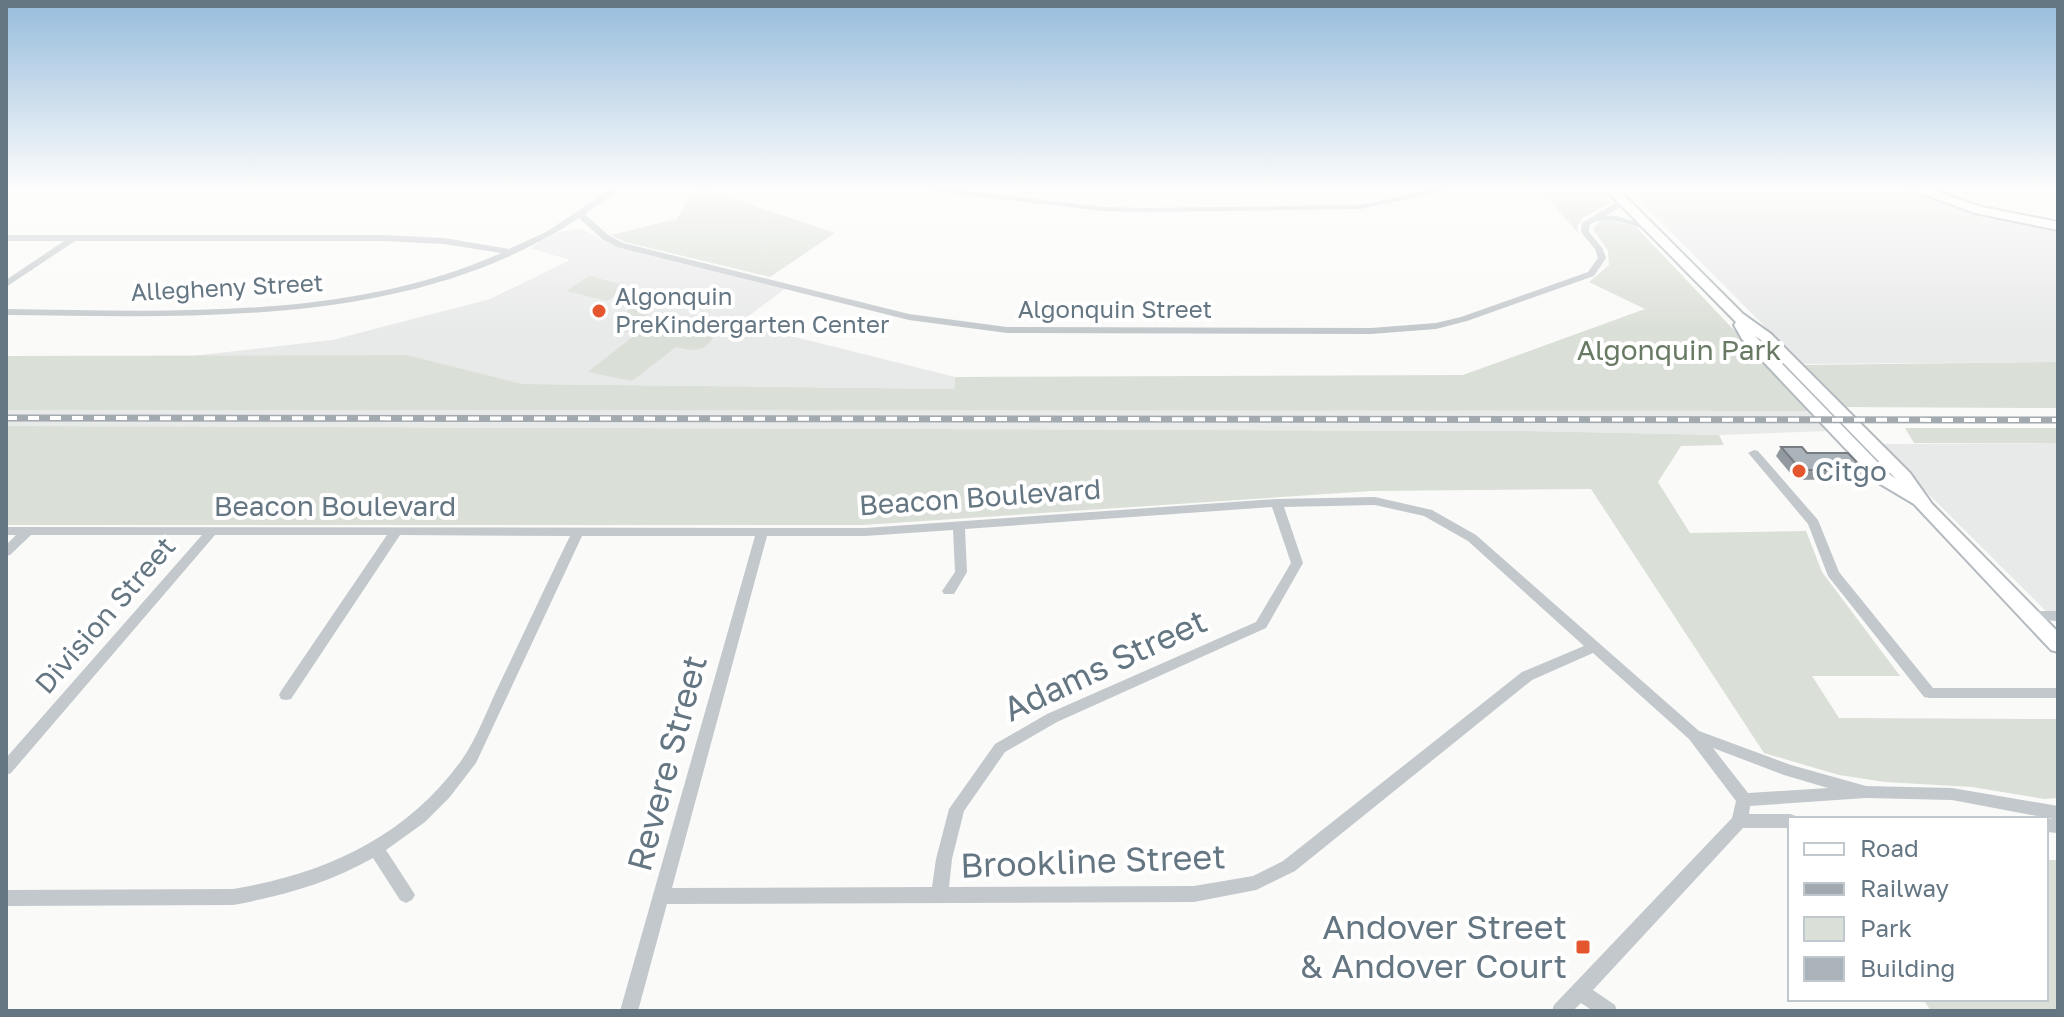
<svg xmlns="http://www.w3.org/2000/svg" width="2064" height="1017" font-family="'Golos Text',sans-serif">
  <rect width="100%" height="100%" fill="#fafaf8"/>
  <path fill="#e8e9e9" d="M 1540,189 L 1598,189 L 1609,201 L 1550,201 Z
    M 1628,189 L 1907,189 L 1999,219 L 2055,230 L 2058,234 L 2058,362 L 1802,364 Z
    M 582,229 L 615,246 L 785,289 L 739,323 L 955,377 L 954,389 L 523,384 L 407,355 L 192,356 L 332,340 L 490,299 L 570,260 L 530,248 L 557,232 Z
    M 6,410 L 1811,411 L 1828,431 L 1719,435 L 1527,431 L 6,426 Z
    M 2058,443 L 2058,623 L 1878,444 Z"/>
  <path fill="#dadfd7" d="M 693,189 L 714,189 L 713,192 L 835,233 L 770,277 L 625,242 L 611,235 L 677,219 Z
    M 1550,201 L 1609,201 L 1610,203 L 1583,218 L 1577,227 L 1579,234 Z
    M 1608,220 L 1636,227 L 1811,411 L 6,410 L 6,356 L 407,355 L 523,384 L 954,389 L 955,377 L 1463,375 L 1645,309 L 1589,282 L 1609,265 L 1608,251 L 1593,229 L 1600,221 Z
    M 589,276 L 590,276 L 630,287 L 607,301 L 566,291 Z
    M 632,308 L 651,312 L 634,326 L 659,332 L 677,318 L 695,322 L 686,330 L 714,336 C 704,353 693,351 676,347 L 632,381 L 588,372 L 636,334 L 619,330 L 627,318 L 627,311 Z
    M 2058,362 L 2058,408 L 1844,407 L 1802,365 Z
    M 6,426 L 1527,431 L 1719,435 L 1724,445 L 1681,446 L 1658,482 L 1690,533 L 1806,531 L 1822,572 L 1900,676 L 1812,676 L 1839,718 L 2058,719 L 2058,798 L 2044,799 L 1972,787 L 1885,782 L 1839,775 L 1764,753 L 1591,489 L 1371,491 L 863,525 L 6,525 Z
    M 1905,428 L 2058,428 L 2058,443 L 1914,443 Z
    M 2046,860 L 2058,860 L 2058,1011 L 1931,1011 L 1923,999 L 2046,999 Z"/>
  <g fill="none" stroke-linecap="round" stroke-linejoin="round">
    <g stroke="#b3babf" stroke-width="4">
      <path id="secondary" d="M 1605,189 L 1618,189 L 1743,314 L 1771,334 L 1910,473 L 1932,504 L 2058,632 L 2058,652 L 2051,650 L 1914,504 L 1877,482 L 1742,339 L 1734,325 L 1736,322 ZM 1755,336 L 1761,340 L 1896,479 L 1889,474 Z
        M 1910,189 L 1928,189 L 1982,207 L 2058,222 L 2058,230 L 1975,213 Z"/>
    </g>
    <path fill="#c3c8cc" fill-rule="evenodd" d="M 611,189 L 621,189 L 585,214 L 608,235 L 623,243 L 909,314 L 1007,327 L 1371,328 L 1436,323 L 1461,317 L 1588,272 L 1598,258 L 1595,249 L 1581,232 L 1582,223 L 1621,200 L 1628,202 L 1606,216 L 1617,216 L 1654,228 L 1650,231 C 1632,226 1608,214 1590,224 L 1589,232 L 1603,249 L 1606,258 L 1594,276 L 1467,321 L 1436,329 L 1371,334 L 1007,333 L 909,320 L 617,247 L 602,239 L 579,218 C 413,328 198,317 6,315 L 6,309 C 168,311 350,321 501,253 L 444,244 L 384,241 L 75,241 L 6,287 L 6,280 L 64,241 L 6,241 L 6,235 L 384,235 L 444,238 L 509,249 L 546,232 Z
      M 926,189 L 952,189 L 1103,207 L 1145,208 L 1361,205 L 1437,189 L 1453,189 L 1361,209 L 1145,212 L 1103,211 L 930,191 Z
      M 1754,450 L 1758,451 L 1818,520 L 1839,572 L 1933,688 L 2058,688 L 2058,698 L 1929,698 L 1924,697 L 1828,576 L 1808,524 L 1750,455 L 1748,453 Z
      M 1375,497 L 1432,510 L 1476,535 L 1699,731 L 1791,765 L 1866,786 L 1952,788 L 2058,806 L 2058,833 L 2046,832 L 2046,819 L 2044,819 L 2053,819 L 1952,800 L 1866,798 L 1750,806 L 1749,814 L 1790,814 L 1796,816 L 1797,819 L 1790,819 L 1790,828 L 1743,828 L 1593,990 L 1615,1005 L 1617,1011 L 1593,1011 L 1581,1003 L 1573,1011 L 1552,1011 L 1554,1005 L 1732,818 L 1736,801 L 1689,739 L 1593,653 L 1532,680 L 1295,871 L 1256,890 L 1194,902 L 667,904 L 638,1011 L 620,1011 L 755,536 L 582,536 L 476,763 L 449,798 L 425,822 L 386,850 L 412,890 L 415,895 L 412,900 L 406,903 L 400,900 L 373,858 C 329,883 282,896 233,905 L 6,906 L 6,890 L 233,889 C 324,874 405,838 461,761 C 477,738 487,710 499,685 C 523,635 546,585 570,536 L 400,535 L 291,699 L 286,700 L 281,699 L 279,695 L 281,691 L 387,535 L 215,535 L 11,773 L 6,775 L 6,758 L 202,535 L 31,535 L 10,555 L 6,556 L 6,545 L 16,535 L 6,535 L 6,527 L 865,528 L 1277,499 ZM 1375,505 L 1424,516 L 1468,541 L 1584,646 L 1522,672 L 1283,861 L 1253,876 L 1194,886 L 949,887 L 952,859 L 964,811 L 1005,752 L 1057,722 L 1266,628 L 1303,563 L 1284,507 ZM 1272,507 L 1291,563 L 1256,622 L 1047,714 L 995,744 L 949,809 L 936,859 L 932,887 L 672,888 L 767,536 L 865,536 L 953,530 L 955,572 L 942,591 L 944,594 L 954,594 L 967,572 L 965,529 ZM 1713,748 L 1784,775 L 1828,788 L 1748,793 Z
      M 2030,611 L 2058,611 L 2058,621 L 2025,619 L 2023,616 L 2025,613 Z"/>
    <use href="#secondary" fill="#fff" fill-rule="evenodd"/>
    <g stroke="#a2aab0" stroke-width="7">
      <path id="rail" d="M 6,418 L 2058,420"/>
    </g>
    <use href="#rail" stroke="#fff" stroke-width="4" stroke-dasharray="11" stroke-linecap="butt"/>
  </g>
  <path fill="#929a9f" d="M 1781,447 L 1807,453 L 1864,470 L 1859,479 L 1796,480 L 1776,456 Z"/>
  <path fill="#aab3b9" stroke="#777d82" stroke-width="2" d="M 1781,447 L 1802,447 L 1807,453 L 1848,453 L 1864,470 L 1801,470 Z"/>
  <linearGradient id="sky" x2="0" y2="1"><stop stop-color="#96bcdc"/><stop offset="0.57" stop-color="#fdfdfc"/><stop offset="1" stop-color="#fdfdfc" stop-opacity="0"/></linearGradient>
  <rect width="2064" height="332" fill="url(#sky)"/>
  <g fill="#e4572e" stroke="#fff" stroke-width="3">
    <circle cx="599" cy="311" r="8"/>
    <circle cx="1799" cy="471" r="8"/>
    <rect x="1575" y="939" width="16" height="16" rx="4"/>
  </g>
  <g text-anchor="middle" stroke-width="8" stroke-linejoin="round" paint-order="stroke">
    <g font-size="24" fill="#657683" stroke="#fff">
      <text transform="translate(227 288) rotate(-3)" y="8">Allegheny Street</text>
      <text x="1115" y="318">Algonquin Street</text>
    </g>
    <g font-size="24" fill="#657683" stroke="#fff" text-anchor="start">
      <text x="615" y="305">Algonquin<tspan x="615" dy="28">PreKindergarten Center</tspan></text>
    </g>
    <g font-size="28" fill="#687a64" stroke="#fff">
      <text x="1679" y="360">Algonquin Park</text>
    </g>
    <g font-size="28" fill="#657683" stroke="#fff" text-anchor="start">
      <text x="1815" y="481">Citgo</text>
    </g>
    <g font-size="28" fill="#657683" stroke="#fff">
      <text transform="translate(980 497) rotate(-4)" y="10">Beacon Boulevard</text>
      <text x="335" y="516">Beacon Boulevard</text>
      <text transform="translate(105 615) rotate(-49)" y="10">Division Street</text>
    </g>
    <g font-size="34" fill="#657683" stroke="#fff">
      <text transform="translate(1105 665) rotate(-25)" y="12">Adams Street</text>
      <text transform="translate(667 763) rotate(-75)" y="12">Revere Street</text>
      <text transform="translate(1093 861) rotate(-2)" y="12">Brookline Street</text>
    </g>
    <g font-size="34" fill="#657683" stroke="#fff" text-anchor="end">
      <text x="1567" y="939">Andover Street<tspan x="1567" dy="39">&amp; Andover Court</tspan></text>
    </g>
  </g>
  <rect width="2064" height="1017" fill="none" stroke="#657683" stroke-width="16"/>
  <rect x="1788" y="817" width="260" height="184" fill="#ffffff" stroke="#c1c8cd" stroke-width="2"/>
  <rect x="1804" y="843" width="40" height="12" fill="#ffffff" stroke="#c1c8cd" stroke-width="2"/>
  <text x="1860" y="857" font-size="24" fill="#657683">Road</text>
  <rect x="1804" y="883" width="40" height="12" fill="#a2aab0" stroke="#c1c8cd" stroke-width="2"/>
  <text x="1860" y="897" font-size="24" fill="#657683">Railway</text>
  <rect x="1804" y="917" width="40" height="24" fill="#dadfd7" stroke="#c1c8cd" stroke-width="2"/>
  <text x="1860" y="937" font-size="24" fill="#657683">Park</text>
  <rect x="1804" y="957" width="40" height="24" fill="#aab3b9" stroke="#c1c8cd" stroke-width="2"/>
  <text x="1860" y="977" font-size="24" fill="#657683">Building</text>
</svg>
